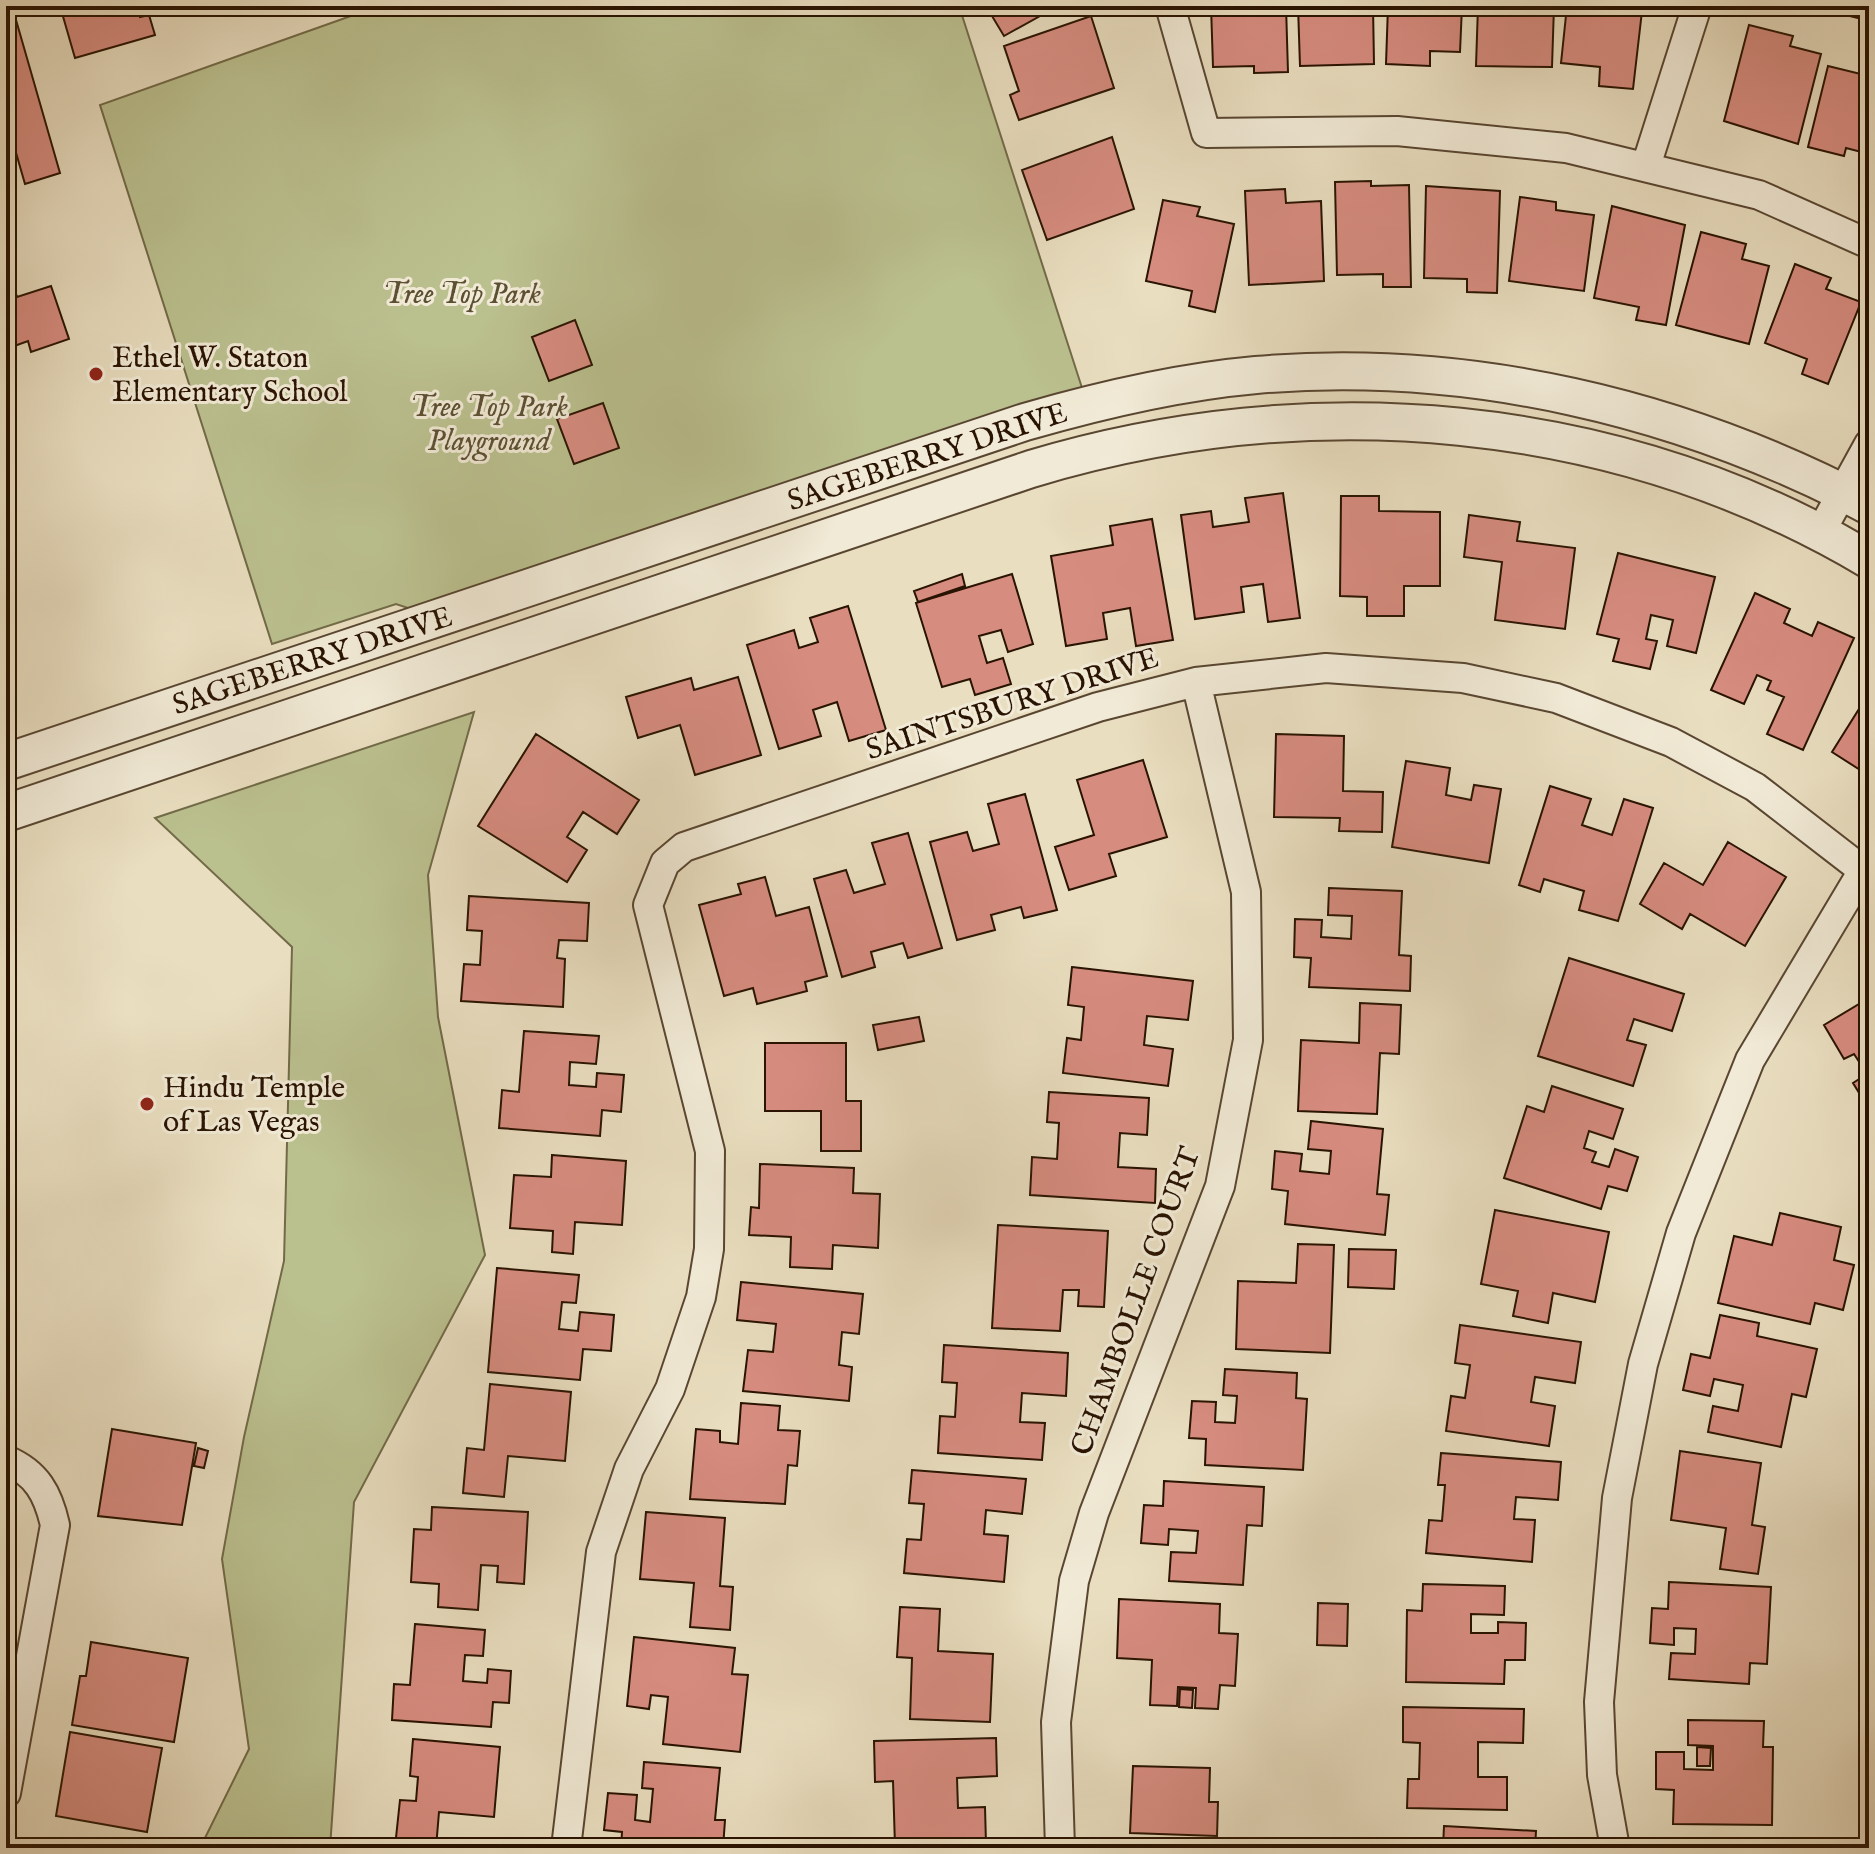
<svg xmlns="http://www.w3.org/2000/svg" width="1875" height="1854" font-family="'IM FELL English',serif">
  <rect width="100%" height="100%" fill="#e9dec0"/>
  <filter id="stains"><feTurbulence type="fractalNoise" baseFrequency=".0025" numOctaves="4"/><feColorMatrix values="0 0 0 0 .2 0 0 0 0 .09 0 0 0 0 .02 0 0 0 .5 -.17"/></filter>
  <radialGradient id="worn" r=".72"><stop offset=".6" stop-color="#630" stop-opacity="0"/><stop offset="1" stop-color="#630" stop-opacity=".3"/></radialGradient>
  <path fill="#bbc08f" stroke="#726a48" stroke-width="2" d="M 379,6 L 959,6 L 1083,391 L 417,611 L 396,604 L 272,644 L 100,105 Z
    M 474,712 L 428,875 L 438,1017 L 485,1255 L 354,1502 L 330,1848 L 200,1848 L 249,1749 L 222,1559 L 244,1437 L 284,1261 L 292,947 L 155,818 Z"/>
  <path fill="#d78c80" stroke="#291301" stroke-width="2" d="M 6,6 L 12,6 L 60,173 L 25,184 L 6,118 Z
    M 60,6 L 137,6 L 140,17 L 149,15 L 155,35 L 75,58 Z
    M 986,6 L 1058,6 L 1004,36 Z
    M 1211,6 L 1286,6 L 1288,72 L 1254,73 L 1254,66 L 1213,67 Z
    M 1298,6 L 1373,6 L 1374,64 L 1300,66 Z
    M 1388,6 L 1462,6 L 1460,52 L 1430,51 L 1430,66 L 1386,64 Z
    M 1478,6 L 1554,6 L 1552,67 L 1476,66 Z
    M 1567,6 L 1642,11 L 1633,89 L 1599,86 L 1600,67 L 1561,63 Z
    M 1809,6 L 1861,6 L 1858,18 Z
    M 1091,16 L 1114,88 L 1019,120 L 1010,95 L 1019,91 L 1004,46 Z
    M 1749,25 L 1793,36 L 1790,46 L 1821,54 L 1798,144 L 1724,121 Z
    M 1828,66 L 1869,76 L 1869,154 L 1846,148 L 1844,156 L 1808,147 Z
    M 1112,137 L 1134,209 L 1047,240 L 1022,170 Z
    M 1371,181 L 1371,186 L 1409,185 L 1411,287 L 1383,287 L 1383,274 L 1337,275 L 1335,182 Z
    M 1426,186 L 1500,191 L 1497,293 L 1467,292 L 1467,279 L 1424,278 Z
    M 1285,189 L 1286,203 L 1321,201 L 1324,281 L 1249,285 L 1245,191 Z
    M 1520,197 L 1556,202 L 1556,210 L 1594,215 L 1584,291 L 1509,281 Z
    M 1163,200 L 1200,207 L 1197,216 L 1234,224 L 1215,312 L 1189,306 L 1192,291 L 1146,281 Z
    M 1612,206 L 1685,225 L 1666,325 L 1636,320 L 1639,307 L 1594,298 Z
    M 1701,232 L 1746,244 L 1742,259 L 1769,266 L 1749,344 L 1676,325 Z
    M 6,263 L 17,297 L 51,286 L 69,339 L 31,352 L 28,341 L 6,349 Z
    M 1795,264 L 1831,278 L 1826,289 L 1861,302 L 1828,384 L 1802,374 L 1807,359 L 1765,343 Z
    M 575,320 L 592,365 L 549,381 L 532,337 Z
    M 603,403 L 619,448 L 574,464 L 557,419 Z
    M 1283,493 L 1300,618 L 1268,622 L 1263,584 L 1241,587 L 1244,612 L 1195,619 L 1181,515 L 1211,511 L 1213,527 L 1249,522 L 1245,498 Z
    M 1341,496 L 1379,496 L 1379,511 L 1440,512 L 1440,586 L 1404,586 L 1404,616 L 1367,616 L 1367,597 L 1340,596 Z
    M 1469,515 L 1520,522 L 1517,541 L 1575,548 L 1565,629 L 1495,620 L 1502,562 L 1464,557 Z
    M 1152,519 L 1173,640 L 1136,646 L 1130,608 L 1103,613 L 1107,639 L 1066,646 L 1051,556 L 1113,545 L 1110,526 Z
    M 1618,553 L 1715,577 L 1696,653 L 1667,646 L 1673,620 L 1651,615 L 1646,639 L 1657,641 L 1650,669 L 1613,661 L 1619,639 L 1597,634 Z
    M 962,574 L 965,586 L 918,602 L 914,591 Z
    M 1012,574 L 1033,644 L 1008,652 L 1001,630 L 979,636 L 987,663 L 1003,658 L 1011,684 L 975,695 L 970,679 L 942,687 L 916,603 Z
    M 1755,593 L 1790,609 L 1784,623 L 1812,636 L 1818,622 L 1854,638 L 1803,750 L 1767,734 L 1784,697 L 1767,690 L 1771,681 L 1757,675 L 1744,704 L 1711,690 Z
    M 848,606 L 886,730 L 849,741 L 837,702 L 813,710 L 821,736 L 779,749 L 747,645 L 794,630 L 799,648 L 818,642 L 810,618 Z
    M 738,677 L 761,755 L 695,775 L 680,725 L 638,738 L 626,697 L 691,678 L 694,690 Z
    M 1869,693 L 1869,774 L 1868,775 L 1832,752 Z
    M 536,734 L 639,800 L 617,834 L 583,812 L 567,837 L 587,850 L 567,882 L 478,826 Z
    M 1276,734 L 1344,736 L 1343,791 L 1383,792 L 1382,832 L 1339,831 L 1340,818 L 1274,817 Z
    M 1143,760 L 1167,837 L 1109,854 L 1116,876 L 1069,890 L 1055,847 L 1094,835 L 1077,780 Z
    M 1406,761 L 1450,768 L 1446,795 L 1471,800 L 1474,785 L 1501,789 L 1489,863 L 1392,847 Z
    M 1550,786 L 1591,799 L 1582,825 L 1612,835 L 1624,799 L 1653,808 L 1618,921 L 1579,910 L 1584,891 L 1544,879 L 1540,892 L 1519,885 Z
    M 1025,794 L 1057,910 L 1024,918 L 1021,907 L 991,915 L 995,930 L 957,940 L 930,842 L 967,832 L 973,851 L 999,844 L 988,804 Z
    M 908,833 L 942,948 L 908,958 L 903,943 L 871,952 L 875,967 L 842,977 L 814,879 L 846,870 L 854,893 L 885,884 L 872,843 Z
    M 1728,842 L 1786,877 L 1745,946 L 1690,914 L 1682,929 L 1640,904 L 1664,863 L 1703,885 Z
    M 765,877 L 776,916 L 809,907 L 827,976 L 805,982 L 807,991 L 757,1004 L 753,988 L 724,996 L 699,905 L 741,894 L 738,884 Z
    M 1329,888 L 1402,891 L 1399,955 L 1411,956 L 1410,991 L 1309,987 L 1311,958 L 1294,957 L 1295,919 L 1322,920 L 1321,937 L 1351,939 L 1352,916 L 1328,915 Z
    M 469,896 L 589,903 L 587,941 L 559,940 L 557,958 L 565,959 L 563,1007 L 461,1001 L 464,964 L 480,965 L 482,931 L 467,930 Z
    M 1569,958 L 1684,994 L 1672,1031 L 1634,1019 L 1627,1040 L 1646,1045 L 1633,1086 L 1538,1056 Z
    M 1072,967 L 1193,981 L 1188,1020 L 1147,1016 L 1144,1045 L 1173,1049 L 1168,1086 L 1063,1073 L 1067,1038 L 1081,1040 L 1084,1007 L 1068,1005 Z
    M 1869,998 L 1869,1109 L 1853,1083 L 1867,1074 L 1854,1054 L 1844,1059 L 1824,1025 Z
    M 1360,1003 L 1401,1005 L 1399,1054 L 1380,1053 L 1377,1114 L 1298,1111 L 1301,1040 L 1359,1043 Z
    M 919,1017 L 924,1041 L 878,1050 L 873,1025 Z
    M 524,1031 L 599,1036 L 596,1064 L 570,1062 L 569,1085 L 596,1087 L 597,1073 L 624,1075 L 621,1112 L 602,1110 L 600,1136 L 499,1128 L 502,1090 L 519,1092 Z
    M 765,1043 L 846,1043 L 846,1101 L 861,1101 L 861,1151 L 821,1151 L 821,1111 L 765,1111 Z
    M 1552,1086 L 1623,1109 L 1613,1139 L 1589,1131 L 1584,1148 L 1596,1152 L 1592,1162 L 1609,1167 L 1615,1149 L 1638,1157 L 1627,1191 L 1608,1186 L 1601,1209 L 1504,1178 L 1527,1106 L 1544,1112 Z
    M 1049,1092 L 1149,1098 L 1147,1135 L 1120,1133 L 1118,1167 L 1156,1169 L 1155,1203 L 1030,1195 L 1032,1157 L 1057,1159 L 1059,1123 L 1047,1122 Z
    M 1311,1121 L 1383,1129 L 1377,1194 L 1389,1195 L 1385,1235 L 1285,1224 L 1288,1191 L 1272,1189 L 1275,1151 L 1302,1154 L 1300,1171 L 1329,1174 L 1331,1151 L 1308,1149 Z
    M 552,1155 L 626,1161 L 622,1225 L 575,1222 L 573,1254 L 552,1252 L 553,1231 L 510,1228 L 514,1175 L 551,1177 Z
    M 760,1164 L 854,1168 L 853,1193 L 880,1194 L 878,1248 L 833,1245 L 832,1269 L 790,1267 L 791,1237 L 749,1235 L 751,1207 L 759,1208 Z
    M 1495,1210 L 1609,1232 L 1595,1302 L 1553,1293 L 1548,1323 L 1513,1316 L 1518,1291 L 1481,1284 Z
    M 1780,1213 L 1841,1227 L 1834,1260 L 1854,1265 L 1843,1310 L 1815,1303 L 1810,1324 L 1718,1303 L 1734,1236 L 1772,1245 Z
    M 998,1225 L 1108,1231 L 1104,1307 L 1078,1306 L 1079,1290 L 1063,1290 L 1060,1331 L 992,1328 Z
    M 1298,1244 L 1334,1245 L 1330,1353 L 1236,1349 L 1238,1281 L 1296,1283 Z
    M 1349,1249 L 1396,1250 L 1394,1289 L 1348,1287 Z
    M 497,1268 L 579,1275 L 576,1303 L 562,1302 L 559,1329 L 578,1331 L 580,1312 L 614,1315 L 611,1351 L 583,1349 L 580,1380 L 488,1372 Z
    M 741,1282 L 863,1294 L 859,1334 L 842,1332 L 839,1365 L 852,1367 L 849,1401 L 743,1391 L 748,1350 L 773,1352 L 776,1324 L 737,1320 Z
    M 1720,1315 L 1759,1323 L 1757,1336 L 1817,1349 L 1806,1397 L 1792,1394 L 1781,1447 L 1708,1432 L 1713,1406 L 1738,1411 L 1743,1385 L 1714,1379 L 1710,1396 L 1683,1390 L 1691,1354 L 1710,1358 Z
    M 1460,1325 L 1581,1342 L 1575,1383 L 1535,1377 L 1531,1402 L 1555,1406 L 1549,1446 L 1446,1431 L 1451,1396 L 1465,1398 L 1470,1365 L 1455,1363 Z
    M 944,1345 L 1068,1353 L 1066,1396 L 1022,1393 L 1020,1422 L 1045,1423 L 1042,1460 L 938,1453 L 940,1416 L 955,1417 L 957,1383 L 942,1382 Z
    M 1225,1369 L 1297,1373 L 1296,1398 L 1307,1399 L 1303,1470 L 1205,1465 L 1206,1439 L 1189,1438 L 1192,1401 L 1216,1402 L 1215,1422 L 1235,1423 L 1237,1396 L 1223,1395 Z
    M 490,1384 L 571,1392 L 565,1461 L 508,1456 L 504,1497 L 463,1493 L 467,1448 L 484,1450 Z
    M 741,1403 L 780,1406 L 778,1430 L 800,1431 L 797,1466 L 788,1465 L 785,1504 L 690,1499 L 696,1429 L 720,1431 L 720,1442 L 738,1444 Z
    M 112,1429 L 196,1443 L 182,1525 L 98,1516 Z
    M 198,1448 L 208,1451 L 204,1468 L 194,1466 Z
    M 1680,1451 L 1761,1463 L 1752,1525 L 1765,1527 L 1758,1574 L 1720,1569 L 1726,1528 L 1671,1520 Z
    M 1441,1453 L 1561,1462 L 1558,1500 L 1516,1497 L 1514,1519 L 1535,1520 L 1532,1562 L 1426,1553 L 1429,1520 L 1442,1521 L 1445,1485 L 1438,1485 Z
    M 912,1470 L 1026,1479 L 1022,1514 L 986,1510 L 984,1534 L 1008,1536 L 1004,1582 L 904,1573 L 907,1539 L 921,1540 L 924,1504 L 909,1503 Z
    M 1164,1481 L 1264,1487 L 1262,1526 L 1247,1525 L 1243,1585 L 1169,1581 L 1171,1552 L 1196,1553 L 1198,1531 L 1169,1529 L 1168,1545 L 1141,1543 L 1144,1505 L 1163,1506 Z
    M 432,1507 L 528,1512 L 524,1584 L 497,1582 L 498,1566 L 481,1565 L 478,1610 L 438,1607 L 439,1584 L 411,1582 L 414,1529 L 431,1530 Z
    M 646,1512 L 725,1518 L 720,1586 L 733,1587 L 730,1630 L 690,1627 L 694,1583 L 640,1579 Z
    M 1669,1582 L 1771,1587 L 1767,1664 L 1750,1663 L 1749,1684 L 1669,1679 L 1671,1653 L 1695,1654 L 1696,1629 L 1674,1628 L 1674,1645 L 1650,1643 L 1652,1608 L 1668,1609 Z
    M 1423,1584 L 1505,1586 L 1504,1615 L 1471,1614 L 1471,1633 L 1498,1633 L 1498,1622 L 1526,1623 L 1525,1660 L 1505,1660 L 1504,1684 L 1406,1682 L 1407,1610 L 1422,1611 Z
    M 1119,1599 L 1220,1604 L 1219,1633 L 1238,1634 L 1235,1686 L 1220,1685 L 1218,1709 L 1195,1708 L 1196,1688 L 1178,1687 L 1177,1706 L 1150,1705 L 1152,1660 L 1117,1658 Z
    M 1318,1603 L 1348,1604 L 1347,1646 L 1317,1645 Z
    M 900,1607 L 940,1609 L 938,1651 L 993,1654 L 990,1722 L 910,1719 L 912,1658 L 897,1657 Z
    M 415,1624 L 485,1630 L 483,1656 L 465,1655 L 463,1681 L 487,1683 L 488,1669 L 511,1671 L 509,1703 L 493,1702 L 491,1727 L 392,1720 L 394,1684 L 410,1685 Z
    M 634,1637 L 735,1648 L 732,1674 L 748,1675 L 740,1752 L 663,1744 L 668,1697 L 651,1695 L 649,1709 L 627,1706 Z
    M 91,1642 L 188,1658 L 174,1742 L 72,1725 L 80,1676 L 86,1676 Z
    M 1180,1689 L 1193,1690 L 1192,1708 L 1179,1707 Z
    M 1403,1707 L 1524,1709 L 1523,1743 L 1478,1742 L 1478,1777 L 1507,1777 L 1507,1810 L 1407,1808 L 1408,1779 L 1419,1779 L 1420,1743 L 1403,1742 Z
    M 1688,1720 L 1764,1721 L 1763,1747 L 1773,1747 L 1772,1825 L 1673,1824 L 1674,1790 L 1656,1789 L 1656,1752 L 1684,1752 L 1684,1769 L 1713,1770 L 1713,1746 L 1688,1745 Z
    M 70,1732 L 162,1748 L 147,1832 L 56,1816 Z
    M 996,1738 L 997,1776 L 957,1778 L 958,1808 L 985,1807 L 986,1844 L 895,1846 L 893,1781 L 875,1782 L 874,1741 Z
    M 413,1739 L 500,1747 L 494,1817 L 439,1812 L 436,1848 L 395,1847 L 400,1800 L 416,1801 L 418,1777 L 410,1776 Z
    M 1697,1747 L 1711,1748 L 1710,1766 L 1697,1766 Z
    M 644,1762 L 720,1768 L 715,1820 L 725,1820 L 723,1848 L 621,1848 L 622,1832 L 604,1830 L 608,1793 L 637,1795 L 635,1820 L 650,1822 L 653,1789 L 642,1788 Z
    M 1133,1766 L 1210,1768 L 1209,1802 L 1218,1802 L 1217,1836 L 1130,1833 Z
    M 1444,1826 L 1536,1831 L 1535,1848 L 1443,1848 Z"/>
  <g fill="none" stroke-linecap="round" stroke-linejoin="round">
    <g stroke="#594631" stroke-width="32">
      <path id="minor" d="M 1170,6 L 1206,133 L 1397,131 L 1566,148 L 1759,195 L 1869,244
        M 1646,166 L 1697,6
        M 1820,533 L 1869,444
        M 6,1460 C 37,1473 48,1494 55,1525 L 6,1793
        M 566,1848 L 601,1552 L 629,1469 L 670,1389 L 701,1297 L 709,1249 L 710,1151 L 648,905 L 665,863 L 684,847 L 1098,707 L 1196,682 L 1326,668 L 1463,678 L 1556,698 L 1671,742 L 1755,787 L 1869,875
        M 1060,1848 L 1056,1722 L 1074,1581 L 1094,1513 L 1220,1186 L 1248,1040 L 1246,892 L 1196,682
        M 1615,1848 L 1602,1775 L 1599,1702 L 1617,1498 L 1643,1364 L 1681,1233 L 1750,1060 L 1864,869"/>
    </g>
    <g stroke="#594631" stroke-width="40">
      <path id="tertiary" d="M 6,762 L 1025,422 C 1101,400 1177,382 1256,375 C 1468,357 1681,407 1869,506
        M 6,813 L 1031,469 C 1310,385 1616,410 1869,560"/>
    </g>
    <use href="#minor" stroke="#f1ead6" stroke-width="28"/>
    <use href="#tertiary" stroke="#f1ead6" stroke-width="36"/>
  </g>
  <g fill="#8f2418" stroke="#f1ead6" stroke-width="3">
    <circle cx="96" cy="374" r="8"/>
    <circle cx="147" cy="1104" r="8"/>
  </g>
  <g text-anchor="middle" stroke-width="6" stroke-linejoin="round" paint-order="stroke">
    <g font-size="30" font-style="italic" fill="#5c5033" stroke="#f1ead6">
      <text x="462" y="303">Tree Top Park</text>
      <text x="489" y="416">Tree Top Park<tspan x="489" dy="34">Playground</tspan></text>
    </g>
    <g font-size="30" fill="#291301" stroke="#f1ead6" text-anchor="start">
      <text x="112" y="367">Ethel W. Staton<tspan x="112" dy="34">Elementary School</tspan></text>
      <text x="163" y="1097">Hindu Temple<tspan x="163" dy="34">of Las Vegas</tspan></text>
    </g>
    <g font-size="30" fill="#291301" stroke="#f1ead6">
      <text transform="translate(927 456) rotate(-18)" y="10">SAGEBERRY DRIVE</text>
      <text transform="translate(312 660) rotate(-18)" y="10">SAGEBERRY DRIVE</text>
      <text transform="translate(1012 703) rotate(-18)" y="10">SAINTSBURY DRIVE</text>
      <text transform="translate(1135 1301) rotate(-70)" y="10">CHAMBOLLE COURT</text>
    </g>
  </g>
  <rect width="1875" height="1854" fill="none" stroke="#e9dec0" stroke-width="32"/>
  <rect x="8" y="8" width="1859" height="1838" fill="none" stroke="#291301" stroke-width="4"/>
  <rect x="16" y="16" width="1843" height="1822" fill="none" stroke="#291301" stroke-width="2"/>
  <rect width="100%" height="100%" filter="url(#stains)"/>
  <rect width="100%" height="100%" fill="url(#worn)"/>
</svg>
